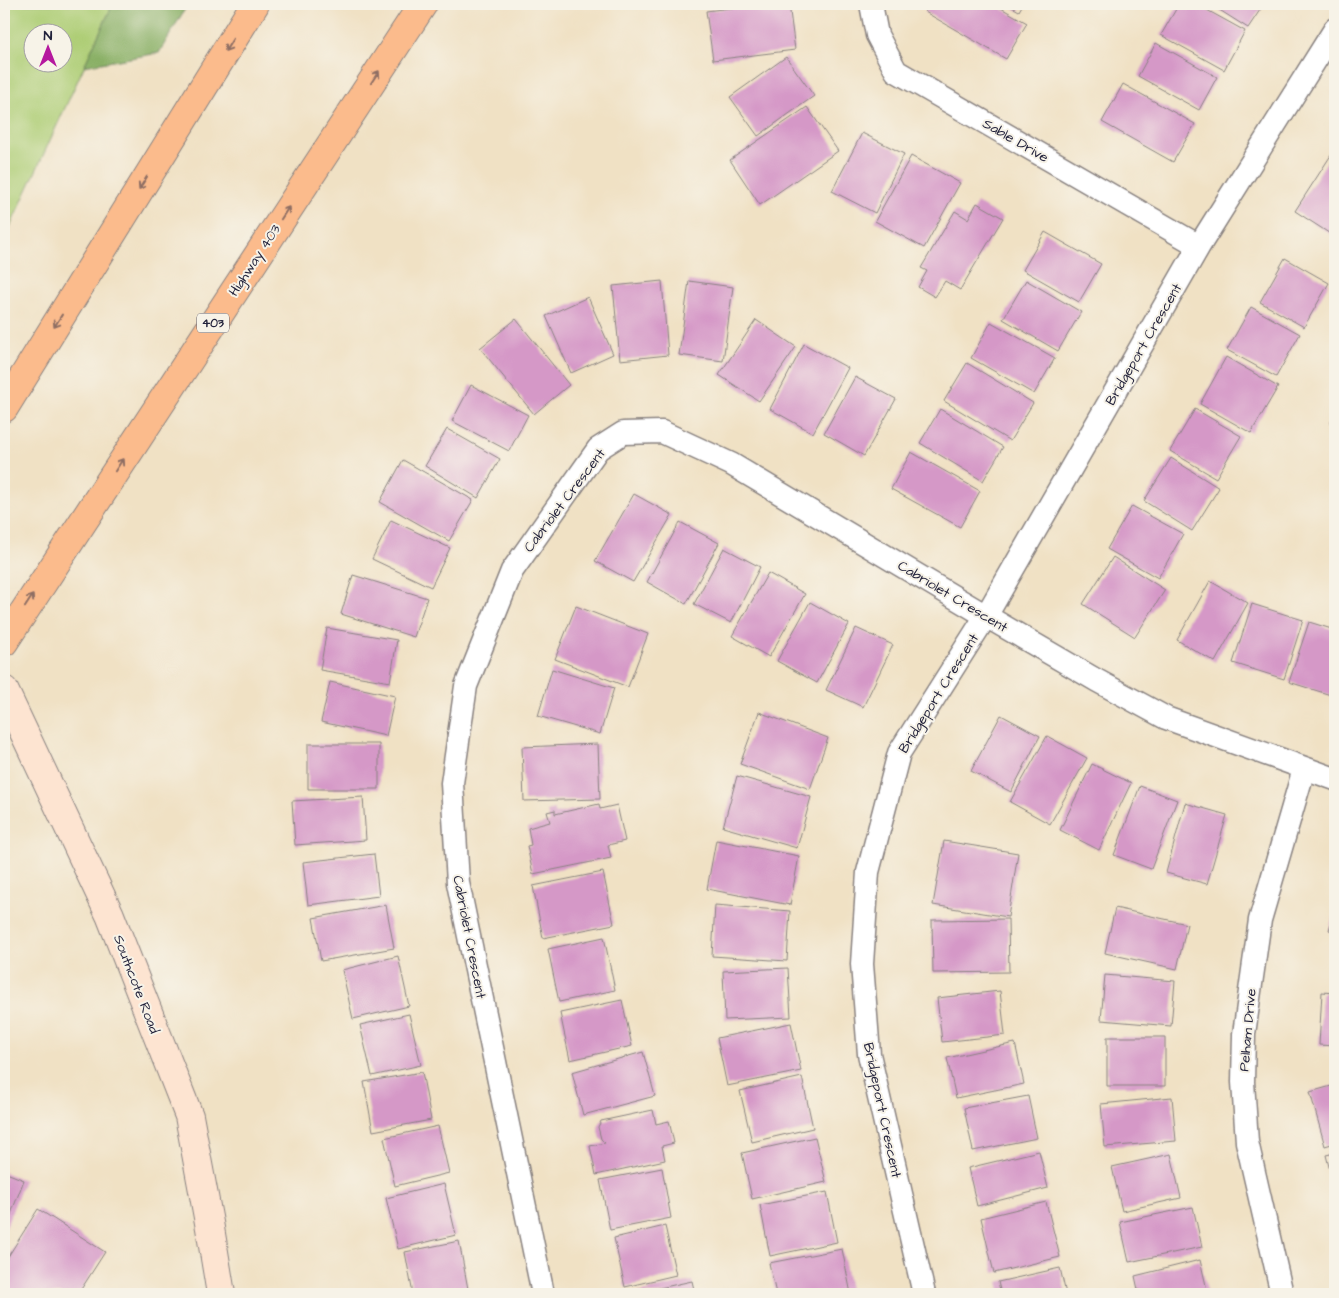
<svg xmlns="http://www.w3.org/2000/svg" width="1339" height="1298" font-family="'Architects Daughter',sans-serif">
  <rect width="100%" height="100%" fill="#f7f3e8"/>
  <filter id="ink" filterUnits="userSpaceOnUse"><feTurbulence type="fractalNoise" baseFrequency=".02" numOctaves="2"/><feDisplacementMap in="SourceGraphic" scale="10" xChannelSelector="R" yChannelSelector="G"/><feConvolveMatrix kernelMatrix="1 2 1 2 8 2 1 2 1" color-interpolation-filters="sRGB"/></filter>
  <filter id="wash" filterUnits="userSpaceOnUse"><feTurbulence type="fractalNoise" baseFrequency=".0096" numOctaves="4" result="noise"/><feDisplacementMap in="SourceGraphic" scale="20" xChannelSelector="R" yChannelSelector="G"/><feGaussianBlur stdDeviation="1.12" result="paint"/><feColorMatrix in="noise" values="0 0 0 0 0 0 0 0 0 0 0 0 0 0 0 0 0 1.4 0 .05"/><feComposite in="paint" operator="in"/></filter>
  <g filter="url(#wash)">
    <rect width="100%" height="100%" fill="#f0e1c4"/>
    <path fill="#adcd75" stroke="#687858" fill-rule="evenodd" d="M 4,4 L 113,4 L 4,240 ZM 32,32 L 62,32 L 62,62 L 32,62 Z"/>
    <path fill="#8ab066" stroke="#566950" d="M 113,4 L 188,4 L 159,53 L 84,66 Z"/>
    <g id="blocks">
      <path fill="#d598c7" d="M 763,4 L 789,4 L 795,50 L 713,60 L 706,11 Z
        M 930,4 L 994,4 L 1027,23 L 1006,59 L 925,12 Z
        M 1007,4 L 1023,4 L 1019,11 Z
        M 1179,4 L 1196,4 L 1245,31 L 1224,70 L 1161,35 Z
        M 1210,4 L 1264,4 L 1248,28 Z
        M 1156,43 L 1217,77 L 1199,110 L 1138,76 Z
        M 786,57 L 814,96 L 758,136 L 730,97 Z
        M 1123,84 L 1195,124 L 1173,162 L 1102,122 Z
        M 807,107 L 838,151 L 760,205 L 730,160 Z
        M 862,133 L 904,154 L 875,213 L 832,191 Z
        M 1335,149 L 1335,237 L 1295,211 Z
        M 911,156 L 960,183 L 924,248 L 875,221 Z
        M 977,203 L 1003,218 L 960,290 L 945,281 L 935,297 L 918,287 L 927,271 L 921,268 L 955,211 L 968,219 Z
        M 1045,232 L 1101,264 L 1079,302 L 1023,270 Z
        M 1285,258 L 1329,283 L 1304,327 L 1260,302 Z
        M 1026,280 L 1081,312 L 1058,351 L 1003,319 Z
        M 662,281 L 668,355 L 620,360 L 613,286 Z
        M 689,281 L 733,287 L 723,361 L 679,355 Z
        M 588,297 L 613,354 L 571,373 L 546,316 Z
        M 1251,307 L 1300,334 L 1276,377 L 1227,350 Z
        M 516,319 L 569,385 L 534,414 L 480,348 Z
        M 756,320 L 796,347 L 759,401 L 719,375 Z
        M 991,322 L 1055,358 L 1034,394 L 971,358 Z
        M 804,344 L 848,368 L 813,433 L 770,409 Z
        M 1226,357 L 1278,387 L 1251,433 L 1200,404 Z
        M 967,363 L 1033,403 L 1010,441 L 944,401 Z
        M 855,377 L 896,399 L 864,456 L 824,433 Z
        M 471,385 L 528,415 L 509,451 L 452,421 Z
        M 940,409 L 1003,447 L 983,481 L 920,443 Z
        M 1195,409 L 1241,436 L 1216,478 L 1170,451 Z
        M 1331,421 L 1335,421 L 1335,473 L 1333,473 Z
        M 447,429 L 500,459 L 478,498 L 425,466 Z
        M 911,452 L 980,491 L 960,527 L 891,489 Z
        M 1171,458 L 1219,488 L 1192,531 L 1144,501 Z
        M 403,460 L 473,500 L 449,541 L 380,502 Z
        M 634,494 L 672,515 L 633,582 L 595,561 Z
        M 1132,506 L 1183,534 L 1158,578 L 1107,549 Z
        M 391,520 L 450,548 L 431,587 L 372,559 Z
        M 680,522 L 719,543 L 686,604 L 647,582 Z
        M 724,548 L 760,567 L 731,623 L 694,604 Z
        M 1113,557 L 1165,590 L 1135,637 L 1083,604 Z
        M 768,573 L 805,594 L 769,657 L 732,636 Z
        M 353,575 L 427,598 L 414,637 L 341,614 Z
        M 1210,581 L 1248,603 L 1215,662 L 1177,640 Z
        M 810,602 L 849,624 L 817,683 L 777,661 Z
        M 1252,604 L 1303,620 L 1284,679 L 1233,663 Z
        M 576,606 L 648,634 L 628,687 L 555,659 Z
        M 1309,622 L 1335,630 L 1334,696 L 1289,682 Z
        M 327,628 L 397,640 L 390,682 L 320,670 Z
        M 856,628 L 893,645 L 863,707 L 826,690 Z
        M 552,669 L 614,688 L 600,734 L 538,716 Z
        M 330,682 L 395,696 L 386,736 L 321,722 Z
        M 759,712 L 828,738 L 810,789 L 740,764 Z
        M 1001,715 L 1040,736 L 1011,792 L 971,771 Z
        M 1047,736 L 1087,758 L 1050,824 L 1010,802 Z
        M 308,744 L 379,744 L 379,789 L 308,789 Z
        M 598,744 L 600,799 L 524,801 L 522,747 Z
        M 1092,764 L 1131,783 L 1099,850 L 1060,830 Z
        M 737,776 L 811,797 L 797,848 L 723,827 Z
        M 1140,786 L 1177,800 L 1151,869 L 1114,855 Z
        M 363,797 L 366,840 L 295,845 L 292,801 Z
        M 1185,803 L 1227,815 L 1207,884 L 1166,873 Z
        M 599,804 L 600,809 L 617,805 L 625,841 L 608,845 L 611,858 L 533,874 L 527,846 L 531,845 L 528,828 L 550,822 L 547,812 L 555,810 L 555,814 Z
        M 716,840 L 799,856 L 790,905 L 707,889 Z
        M 944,841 L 1018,853 L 1008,917 L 933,905 Z
        M 374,854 L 379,896 L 308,905 L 303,862 Z
        M 603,872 L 614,924 L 543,938 L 533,886 Z
        M 386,905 L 394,948 L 321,961 L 313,918 Z
        M 715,905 L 790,911 L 787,961 L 712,956 Z
        M 1115,908 L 1187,924 L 1177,969 L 1105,953 Z
        M 1335,910 L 1335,932 L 1329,930 Z
        M 1008,919 L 1009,972 L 933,973 L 932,920 Z
        M 604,937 L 615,990 L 559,1002 L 548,949 Z
        M 398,956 L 409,1006 L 353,1019 L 342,970 Z
        M 788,968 L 791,1017 L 725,1020 L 723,971 Z
        M 1105,975 L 1175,981 L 1171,1026 L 1101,1020 Z
        M 1000,991 L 1005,1035 L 942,1042 L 937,998 Z
        M 1322,992 L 1335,993 L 1335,1046 L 1319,1045 Z
        M 622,1000 L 632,1046 L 570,1060 L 560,1013 Z
        M 409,1014 L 421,1065 L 372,1076 L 360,1025 Z
        M 791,1023 L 801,1071 L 727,1086 L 717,1038 Z
        M 1107,1037 L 1165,1037 L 1165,1086 L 1107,1086 Z
        M 1015,1043 L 1024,1084 L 956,1098 L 947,1058 Z
        M 643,1052 L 655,1096 L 583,1115 L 572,1072 Z
        M 422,1072 L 431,1120 L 373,1131 L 364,1082 Z
        M 802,1077 L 813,1128 L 752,1142 L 740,1091 Z
        M 1335,1085 L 1335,1143 L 1325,1146 L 1310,1092 Z
        M 1028,1096 L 1037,1138 L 973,1151 L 964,1108 Z
        M 1172,1097 L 1176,1141 L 1105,1147 L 1101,1104 Z
        M 653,1110 L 656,1124 L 669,1121 L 674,1143 L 662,1146 L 665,1160 L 596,1175 L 590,1146 L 605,1143 L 601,1139 L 598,1127 L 601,1121 Z
        M 438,1126 L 449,1173 L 395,1186 L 384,1138 Z
        M 815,1137 L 826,1182 L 752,1199 L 742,1153 Z
        M 1039,1151 L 1048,1188 L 977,1206 L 968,1168 Z
        M 1335,1153 L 1335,1190 L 1326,1155 Z
        M 1171,1154 L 1181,1198 L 1122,1211 L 1112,1167 Z
        M 662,1168 L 671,1218 L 610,1230 L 600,1180 Z
        M 4,1172 L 24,1180 L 4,1232 Z
        M 444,1184 L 456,1235 L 398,1249 L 386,1198 Z
        M 827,1192 L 837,1242 L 770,1256 L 760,1205 Z
        M 1046,1202 L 1060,1257 L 994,1273 L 981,1218 Z
        M 1193,1207 L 1202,1247 L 1129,1262 L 1120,1222 Z
        M 38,1209 L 105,1252 L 78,1294 L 9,1294 L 4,1291 L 4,1263 Z
        M 665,1226 L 676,1275 L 625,1287 L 614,1238 Z
        M 459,1241 L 468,1289 L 438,1294 L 413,1294 L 405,1252 Z
        M 842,1249 L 851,1294 L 776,1294 L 769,1263 Z
        M 1200,1260 L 1208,1294 L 1139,1294 L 1135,1276 Z
        M 1060,1268 L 1066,1294 L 1001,1294 L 998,1282 Z
        M 692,1281 L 695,1294 L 637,1294 L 637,1293 Z"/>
    </g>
  </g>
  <g filter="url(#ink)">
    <use href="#blocks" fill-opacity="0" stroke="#898280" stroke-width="1"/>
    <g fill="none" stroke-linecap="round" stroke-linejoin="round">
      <g stroke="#898280" stroke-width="25">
        <path id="street" d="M 871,4 L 877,35 L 896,71 L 1199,246
          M 543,1294 L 458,883 L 452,783 L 466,686 L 512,571 L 598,449 L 623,433 L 662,432 L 731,464 L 986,616 L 1096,680 L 1166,718 L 1335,779
          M 924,1294 L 869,1054 L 862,964 L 868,872 L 899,753 L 986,616 L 1199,246 L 1335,29
          M 1282,1294 L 1247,1142 L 1243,1082 L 1244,1034 L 1260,920 L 1304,769"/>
      </g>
      <g stroke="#898280" stroke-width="30">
        <path id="secondary" d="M 4,690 L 110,915 L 189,1116 L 210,1228 L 221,1294"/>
      </g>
      <g stroke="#898280" stroke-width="30">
        <path id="highway" d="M 4,408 L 255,4
          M 4,642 L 423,4"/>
      </g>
      <use href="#street" stroke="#fff" stroke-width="22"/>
      <use href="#secondary" stroke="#fde4d1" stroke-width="28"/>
      <use href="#highway" stroke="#fbbb8c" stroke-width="28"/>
    </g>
    <defs><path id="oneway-shaft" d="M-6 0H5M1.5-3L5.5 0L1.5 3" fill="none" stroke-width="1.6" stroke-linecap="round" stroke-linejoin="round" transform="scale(1.25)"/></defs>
    <g stroke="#8e6e64">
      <use href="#oneway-shaft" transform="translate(229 45) rotate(122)"/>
      <use href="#oneway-shaft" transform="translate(375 77) rotate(-57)"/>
      <use href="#oneway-shaft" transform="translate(143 183) rotate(122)"/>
      <use href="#oneway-shaft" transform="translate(285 213) rotate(-57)"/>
      <use href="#oneway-shaft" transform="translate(58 321) rotate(122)"/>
      <use href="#oneway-shaft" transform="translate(119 465) rotate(-57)"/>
      <use href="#oneway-shaft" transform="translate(29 601) rotate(-57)"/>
    </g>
  </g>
  <g text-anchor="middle" stroke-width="4" stroke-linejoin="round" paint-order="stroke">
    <rect fill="#f7f3e8" stroke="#62616f" stroke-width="1" x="197" y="313.5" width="32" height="19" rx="4"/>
    <g font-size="12" font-weight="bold" fill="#22223b">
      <text x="213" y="327">403</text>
    </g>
    <g font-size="14" fill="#22223b" stroke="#f7f3e8">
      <text transform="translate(1016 140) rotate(30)" y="5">Sable Drive</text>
      <text transform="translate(254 260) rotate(-57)" y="5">Highway 403</text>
      <text transform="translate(1143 344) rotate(-60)" y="5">Bridgeport Crescent</text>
      <text transform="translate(564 500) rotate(-53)" y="5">Cabriolet Crescent</text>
      <text transform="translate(953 596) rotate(31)" y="5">Cabriolet Crescent</text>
      <text transform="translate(938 693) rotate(-58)" y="5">Bridgeport Crescent</text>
      <text transform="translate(470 937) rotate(79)" y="5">Cabriolet Crescent</text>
      <text transform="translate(137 984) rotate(69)" y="5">Southcote Road</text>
      <text transform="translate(1247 1030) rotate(-85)" y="5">Pelham Drive</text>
      <text transform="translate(883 1110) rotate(78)" y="5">Bridgeport Crescent</text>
    </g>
  </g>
  <rect width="1339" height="1298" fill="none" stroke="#f7f3e8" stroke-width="20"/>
  <g transform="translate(48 48)"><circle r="24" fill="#f7f3e8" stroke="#a29fa3"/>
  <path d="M0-4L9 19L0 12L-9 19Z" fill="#b5179e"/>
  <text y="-8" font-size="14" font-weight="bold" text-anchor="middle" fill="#22223b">N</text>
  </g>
</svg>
